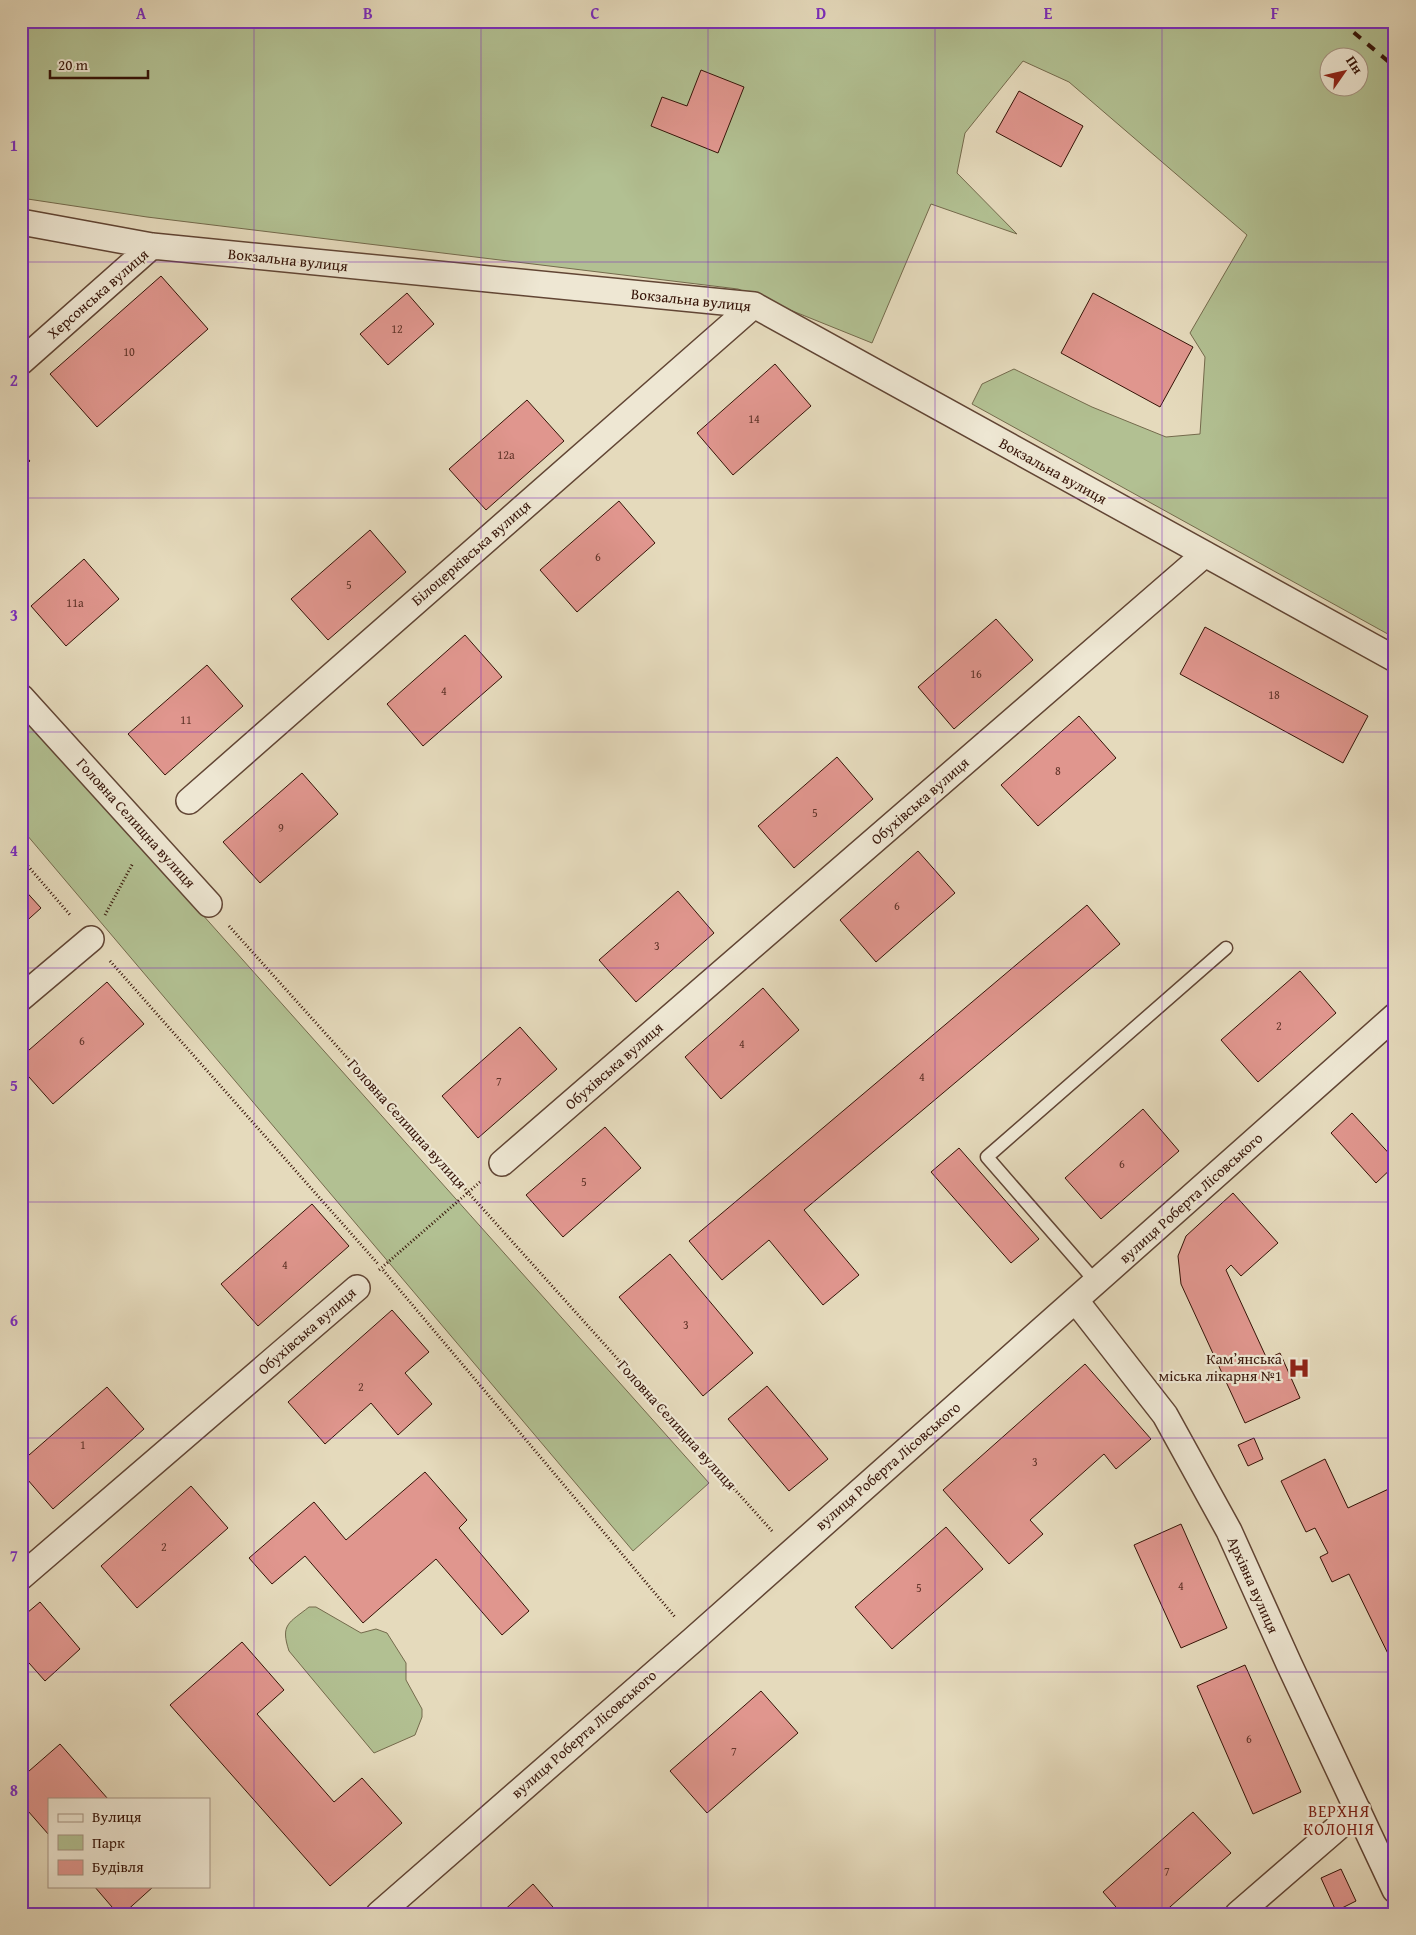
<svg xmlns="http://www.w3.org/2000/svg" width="1416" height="1935" font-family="'Gentium Book Plus',serif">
  <rect width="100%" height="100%" fill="#e5dabc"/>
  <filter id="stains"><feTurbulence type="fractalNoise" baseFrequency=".004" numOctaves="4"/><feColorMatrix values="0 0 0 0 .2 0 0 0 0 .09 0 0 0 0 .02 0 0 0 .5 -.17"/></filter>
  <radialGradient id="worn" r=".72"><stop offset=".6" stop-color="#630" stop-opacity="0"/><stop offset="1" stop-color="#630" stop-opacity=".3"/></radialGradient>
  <path fill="#b2c092" stroke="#746a4c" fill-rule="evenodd" d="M 21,21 L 1395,21 L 1395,638 L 972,404 L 982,384 L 1014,369 L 1092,407 L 1166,437 L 1200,434 L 1205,357 L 1190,333 L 1247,235 L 1069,82 L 1023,61 L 965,133 L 957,173 L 1017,234 L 931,204 L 872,343 L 738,289 L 147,217 L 21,198 ZM 1328,58 L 1358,58 L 1358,88 L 1328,88 Z
    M 21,711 L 709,1483 L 633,1551 L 21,828 Z
    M 309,1607 L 316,1607 L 361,1633 L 376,1629 L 387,1633 L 406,1663 L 406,1680 L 422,1709 L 422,1717 L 415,1735 L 374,1753 L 289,1651 C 280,1624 289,1623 309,1607 Z"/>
  <path fill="#e0968e" stroke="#351307" d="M 701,70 L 744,87 L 718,153 L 651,126 L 662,97 L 687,106 Z
    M 1019,91 L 1083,126 L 1061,167 L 996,132 Z
    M 161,276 L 208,329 L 97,427 L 50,374 Z
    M 407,293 L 434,324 L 388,365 L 360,334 Z
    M 1093,293 L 1193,347 L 1160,407 L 1061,353 Z
    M 775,364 L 811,406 L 733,475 L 697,433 Z
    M 527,400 L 564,441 L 486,510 L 449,469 Z
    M 21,451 L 30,461 L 21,469 Z
    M 619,501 L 655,543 L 577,612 L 540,570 Z
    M 370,530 L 406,572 L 328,640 L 291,599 Z
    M 84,559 L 119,599 L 66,646 L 31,606 Z
    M 996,619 L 1033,660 L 954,729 L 918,687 Z
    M 1205,627 L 1368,716 L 1343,763 L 1180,674 Z
    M 465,635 L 502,677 L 423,746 L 387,704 Z
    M 207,665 L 243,706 L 165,775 L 128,734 Z
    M 1079,716 L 1116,758 L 1038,826 L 1001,785 Z
    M 837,757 L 873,799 L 794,868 L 758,826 Z
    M 302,773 L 338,814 L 260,883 L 223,842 Z
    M 918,851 L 955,893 L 876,962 L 840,920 Z
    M 21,886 L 41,908 L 21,926 Z
    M 678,891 L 714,933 L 636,1002 L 599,960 Z
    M 1087,905 L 1120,944 L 804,1210 L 859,1275 L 823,1305 L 769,1240 L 722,1280 L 689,1241 Z
    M 1300,971 L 1336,1013 L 1258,1082 L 1221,1040 Z
    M 107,982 L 144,1024 L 53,1104 L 21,1068 L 21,1057 Z
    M 763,988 L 799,1030 L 721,1099 L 685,1057 Z
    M 520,1027 L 557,1069 L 478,1138 L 442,1096 Z
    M 1395,1057 L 1395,1070 L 1388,1063 Z
    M 1143,1109 L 1179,1151 L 1101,1219 L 1065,1178 Z
    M 1352,1113 L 1395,1160 L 1395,1165 L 1376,1183 L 1331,1133 Z
    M 605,1127 L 641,1168 L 563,1237 L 526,1195 Z
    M 959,1148 L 1039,1239 L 1011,1263 L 931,1172 Z
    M 1233,1193 L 1278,1243 L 1241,1276 L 1231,1265 L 1226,1270 L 1267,1359 L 1280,1353 L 1300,1398 L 1245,1423 L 1181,1284 L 1178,1256 L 1186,1236 Z
    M 312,1204 L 349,1246 L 258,1326 L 221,1284 Z
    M 670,1254 L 753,1353 L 703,1396 L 619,1297 Z
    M 392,1310 L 429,1352 L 405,1373 L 432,1404 L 398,1435 L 371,1403 L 325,1444 L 288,1402 Z
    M 1085,1364 L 1151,1439 L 1116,1469 L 1104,1454 L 1030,1520 L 1043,1534 L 1009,1564 L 943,1490 Z
    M 767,1386 L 828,1459 L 789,1491 L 728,1419 Z
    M 107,1387 L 144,1429 L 53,1509 L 21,1472 L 21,1462 Z
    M 1254,1438 L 1263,1459 L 1248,1466 L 1238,1445 Z
    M 1325,1459 L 1348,1508 L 1395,1486 L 1395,1668 L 1349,1574 L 1332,1582 L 1320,1557 L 1328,1553 L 1315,1528 L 1306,1532 L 1281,1481 Z
    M 425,1472 L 467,1520 L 459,1528 L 529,1611 L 502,1635 L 436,1559 L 363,1623 L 305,1556 L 272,1584 L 249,1558 L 314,1502 L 346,1540 Z
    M 191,1486 L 228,1528 L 137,1608 L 101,1566 Z
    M 1181,1524 L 1227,1628 L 1181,1648 L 1134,1545 Z
    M 946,1527 L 983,1569 L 892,1649 L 855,1607 Z
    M 40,1602 L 80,1649 L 45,1681 L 21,1654 L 21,1618 Z
    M 242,1642 L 284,1690 L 257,1714 L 334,1802 L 362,1778 L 402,1823 L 330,1886 L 170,1705 Z
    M 1245,1665 L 1301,1792 L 1253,1814 L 1197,1686 Z
    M 761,1691 L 798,1733 L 707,1813 L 670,1771 Z
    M 60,1744 L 108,1799 L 49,1799 L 49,1835 L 21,1803 L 21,1778 Z
    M 1395,1775 L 1395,1790 L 1389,1778 Z
    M 1193,1812 L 1231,1853 L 1162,1914 L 1122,1914 L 1103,1892 Z
    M 1341,1869 L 1356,1901 L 1336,1911 L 1321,1878 Z
    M 533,1884 L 559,1914 L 500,1914 Z
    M 94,1886 L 154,1886 L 123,1914 L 118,1914 Z"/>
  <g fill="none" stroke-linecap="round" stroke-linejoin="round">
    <g stroke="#614534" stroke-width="15">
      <path id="service" d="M 1096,1282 L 987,1157 L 1226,948"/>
    </g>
    <g stroke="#614534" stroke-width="28">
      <path id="minor" d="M 21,222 L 152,246 L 754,305 L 1395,659
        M 21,362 L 152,246
        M 21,697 L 209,904
        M 189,801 L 754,305
        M 21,998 L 91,939
        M 502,1163 L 1205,554
        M 1076,1301 L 1165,1415 L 1229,1531 L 1289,1664 L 1395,1890
        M 21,1577 L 357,1288
        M 379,1914 L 694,1639 L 1395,1016
        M 1238,1914 L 1358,1810"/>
    </g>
    <path stroke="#351307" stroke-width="3" stroke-dasharray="1 2.5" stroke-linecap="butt" d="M 21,858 L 71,916
      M 105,915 L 133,863
      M 229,926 L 772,1531
      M 110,961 L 379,1265
      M 379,1270 L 480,1182
      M 383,1270 L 675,1617"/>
    <use href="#service" stroke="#eee7d3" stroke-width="12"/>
    <use href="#minor" stroke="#eee7d3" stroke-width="25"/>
    <path stroke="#351307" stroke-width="4" stroke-dasharray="9 9" stroke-linecap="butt" d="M 1340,21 L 1395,67"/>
  </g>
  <path fill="none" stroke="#7b2cbf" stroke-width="1" stroke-opacity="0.55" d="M 254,21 L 254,1914M 481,21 L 481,1914M 708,21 L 708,1914M 935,21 L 935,1914M 1162,21 L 1162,1914M 21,262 L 1395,262M 21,498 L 1395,498M 21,732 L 1395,732M 21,968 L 1395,968M 21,1202 L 1395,1202M 21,1438 L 1395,1438M 21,1672 L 1395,1672"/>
  <defs>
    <g id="hospital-bare" transform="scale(1.725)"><path d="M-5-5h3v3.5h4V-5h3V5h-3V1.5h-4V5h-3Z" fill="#8f2418" stroke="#eee7d3" stroke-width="2.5" paint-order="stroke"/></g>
  </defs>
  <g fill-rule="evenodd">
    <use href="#hospital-bare" x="1299" y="1368"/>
  </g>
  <g text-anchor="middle" stroke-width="4.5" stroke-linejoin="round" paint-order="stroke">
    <g font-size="12" fill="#603429">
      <text x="397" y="333">12</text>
      <text x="129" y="356">10</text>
      <text x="754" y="423">14</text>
      <text x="506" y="459">12а</text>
      <text x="598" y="561">6</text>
      <text x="349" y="589">5</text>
      <text x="75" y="607">11а</text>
      <text x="976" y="678">16</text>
      <text x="444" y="695">4</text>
      <text x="1274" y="699">18</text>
      <text x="186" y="724">11</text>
      <text x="1058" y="775">8</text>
      <text x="815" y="817">5</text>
      <text x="281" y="832">9</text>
      <text x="897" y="910">6</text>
      <text x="657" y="950">3</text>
      <text x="1279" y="1030">2</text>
      <text x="82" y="1045">6</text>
      <text x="742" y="1048">4</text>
      <text x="922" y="1081">4</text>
      <text x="499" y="1086">7</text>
      <text x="1122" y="1168">6</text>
      <text x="584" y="1186">5</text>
      <text x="285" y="1269">4</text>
      <text x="686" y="1329">3</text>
      <text x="361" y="1391">2</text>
      <text x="83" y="1449">1</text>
      <text x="1035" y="1466">3</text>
      <text x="164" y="1551">2</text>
      <text x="1181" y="1590">4</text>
      <text x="919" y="1592">5</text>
      <text x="1249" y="1743">6</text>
      <text x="734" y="1756">7</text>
      <text x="1167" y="1876">7</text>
    </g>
    <g font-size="15" fill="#351307" stroke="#eee7d3">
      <text transform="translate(288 260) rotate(6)" y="5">Вокзальна вулиця</text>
      <text transform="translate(98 294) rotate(-41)" y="5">Херсонська вулиця</text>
      <text transform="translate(691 300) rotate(6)" y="5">Вокзальна вулиця</text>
      <text transform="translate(1053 471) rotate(29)" y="5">Вокзальна вулиця</text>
      <text transform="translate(471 553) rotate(-41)" y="5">Білоцерківська вулиця</text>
      <text transform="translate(920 801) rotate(-41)" y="5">Обухівська вулиця</text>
      <text transform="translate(136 823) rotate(48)" y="5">Головна Селищна вулиця</text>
      <text transform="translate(614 1066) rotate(-41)" y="5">Обухівська вулиця</text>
      <text transform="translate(407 1124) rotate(48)" y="5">Головна Селищна вулиця</text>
      <text transform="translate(1191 1198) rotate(-42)" y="5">вулиця Роберта Лісовського</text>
      <text transform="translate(307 1331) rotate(-41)" y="5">Обухівська вулиця</text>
      <text transform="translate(677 1425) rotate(48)" y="5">Головна Селищна вулиця</text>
      <text transform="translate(888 1466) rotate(-41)" y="5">вулиця Роберта Лісовського</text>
      <text transform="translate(1253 1585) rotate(66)" y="5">Архівна вулиця</text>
      <text transform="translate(584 1734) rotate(-41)" y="5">вулиця Роберта Лісовського</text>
    </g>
    <g font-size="15" fill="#351307" stroke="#eee7d3" text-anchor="end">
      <text x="1282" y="1364">Кам’янська<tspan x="1282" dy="17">міська лікарня №1</tspan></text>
    </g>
    <g font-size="16" letter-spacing="1" fill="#7a1f14" stroke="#eee7d3">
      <text x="1339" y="1817">ВЕРХНЯ<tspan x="1339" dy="18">КОЛОНІЯ</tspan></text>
    </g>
  </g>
  <rect width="1416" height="1935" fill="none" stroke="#e5dabc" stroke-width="55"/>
  <rect x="48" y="1798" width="162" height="90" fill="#eee7d3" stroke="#a49281"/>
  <rect x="58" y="1814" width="25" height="8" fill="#eee7d3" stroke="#a49281"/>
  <text x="92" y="1822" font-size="15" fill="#351307">Вулиця</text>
  <rect x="58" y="1835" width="25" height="15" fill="#b2c092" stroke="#a49281"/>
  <text x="92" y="1848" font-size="15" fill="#351307">Парк</text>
  <rect x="58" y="1860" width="25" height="15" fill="#e0968e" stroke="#a49281"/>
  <text x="92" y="1872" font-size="15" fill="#351307">Будівля</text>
  <g transform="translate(1344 72) rotate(56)"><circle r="24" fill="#eee7d3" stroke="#a49281"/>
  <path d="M0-4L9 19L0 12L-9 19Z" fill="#8f2418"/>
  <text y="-8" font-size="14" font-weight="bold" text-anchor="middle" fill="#351307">Пн</text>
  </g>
  <path d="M50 70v8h98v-8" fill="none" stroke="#351307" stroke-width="2.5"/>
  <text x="58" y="70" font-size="15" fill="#351307" stroke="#eee7d3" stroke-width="4" paint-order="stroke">20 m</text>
  <rect x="28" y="28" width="1360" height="1880" fill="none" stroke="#7b2cbf" stroke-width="2"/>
  <g font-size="16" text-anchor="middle" font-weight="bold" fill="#7b2cbf">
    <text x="141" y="19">A</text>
    <text x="368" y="19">B</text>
    <text x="595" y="19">C</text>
    <text x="821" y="19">D</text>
    <text x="1048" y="19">E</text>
    <text x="1275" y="19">F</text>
    <text x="14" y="151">1</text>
    <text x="14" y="386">2</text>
    <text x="14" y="621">3</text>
    <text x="14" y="856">4</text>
    <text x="14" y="1091">5</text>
    <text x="14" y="1326">6</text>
    <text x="14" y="1561">7</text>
    <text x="14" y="1796">8</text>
  </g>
  <rect width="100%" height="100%" filter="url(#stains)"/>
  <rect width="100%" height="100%" fill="url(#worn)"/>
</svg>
